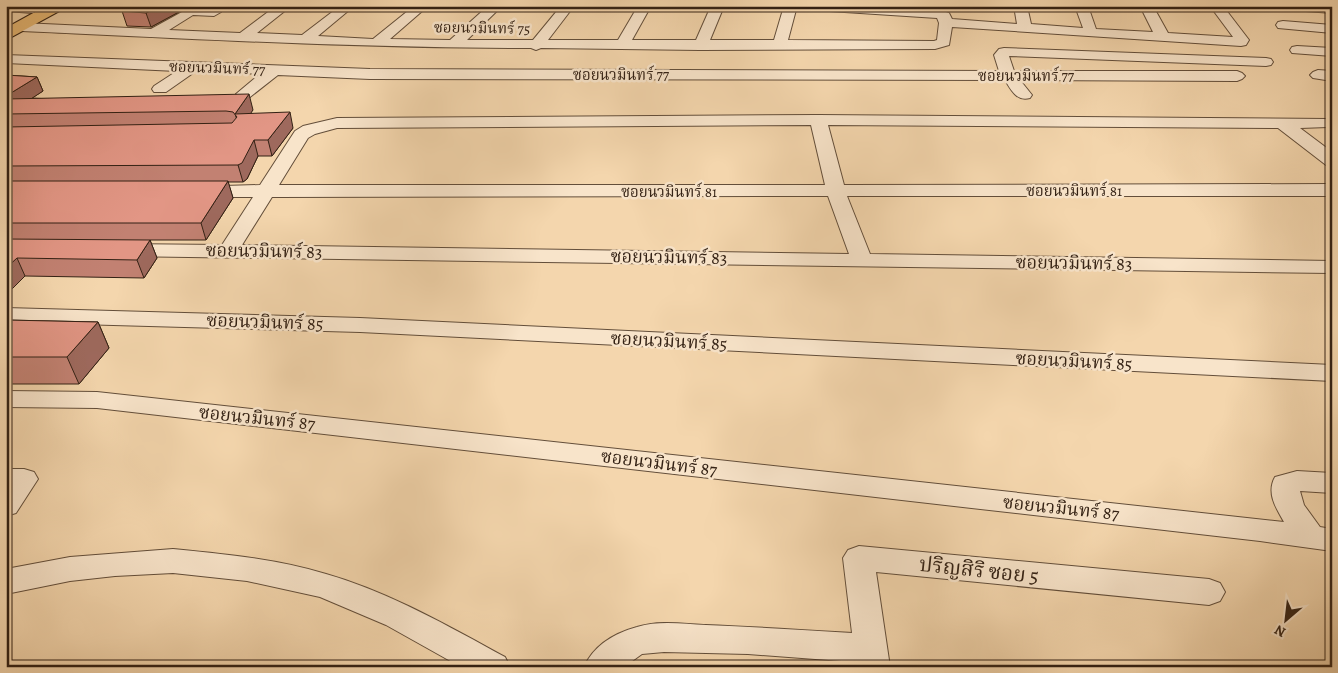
<svg xmlns="http://www.w3.org/2000/svg" width="1338" height="673" font-family="Alegreya,'Noto Serif Thai',serif">
  <rect width="100%" height="100%" fill="#f4d6ad"/>
  <filter id="stains"><feTurbulence type="fractalNoise" baseFrequency=".004" numOctaves="4"/><feColorMatrix values="0 0 0 0 .2 0 0 0 0 .09 0 0 0 0 .02 0 0 0 .5 -.17"/></filter>
  <radialGradient id="worn" r=".72"><stop offset=".6" stop-color="#630" stop-opacity="0"/><stop offset="1" stop-color="#630" stop-opacity=".3"/></radialGradient>
  <g fill="none" stroke-linecap="round" stroke-linejoin="round">
    <g stroke="#634e3a" stroke-width="2">
      <path id="minor" d="M 6,6 L 38,6 L 39,9 L 33,13 L 6,11 Z
        M 276,6 L 291,6 L 257,33 L 302,35 L 340,6 L 354,6 L 318,36 L 373,39 L 414,6 L 428,6 L 390,39 L 450,40 L 488,6 L 502,6 L 467,40 L 533,40 L 561,6 L 574,6 L 548,40 L 618,40 L 638,6 L 651,6 L 632,40 L 696,40 L 711,6 L 724,6 L 710,40 L 774,40 L 784,6 L 797,6 L 788,40 L 934,41 L 937,40 L 939,23 L 937,18 L 814,10 L 808,6 L 880,6 L 940,10 L 949,13 L 952,19 L 1017,24 L 1014,6 L 1027,6 L 1031,24 L 1083,28 L 1075,6 L 1088,6 L 1096,29 L 1153,32 L 1140,6 L 1153,6 L 1168,33 L 1233,37 L 1210,6 L 1223,6 L 1249,40 L 1246,45 L 1241,46 L 952,27 L 949,45 L 935,49 L 700,50 L 541,48 L 536,50 L 531,48 C 361,48 192,39 22,31 L 15,27 L 22,23 L 151,29 L 191,7 L 214,8 L 221,12 L 214,16 L 193,15 L 169,30 L 240,33 Z
        M 1287,6 L 1332,6 L 1332,13 L 1293,10 Z
        M 1283,21 L 1332,25 L 1332,33 L 1278,28 L 1276,25 L 1278,22 Z
        M 1297,46 L 1332,48 L 1332,56 L 1292,53 L 1290,50 L 1292,47 Z
        M 1004,48 L 1266,58 L 1271,59 L 1273,62 L 1271,65 L 1266,66 L 1009,56 L 1014,71 L 1237,71 L 1242,73 L 1245,76 L 1242,79 L 1237,81 L 1020,80 L 1032,95 L 1030,98 C 1017,102 1011,90 1005,80 L 370,79 L 278,75 L 250,97 L 238,97 L 236,94 L 260,74 L 196,71 L 166,92 L 154,92 L 152,89 L 154,86 L 177,71 L 6,63 L 6,55 L 370,69 L 999,71 L 994,55 L 999,49 Z
        M 1318,70 L 1332,71 L 1332,81 L 1313,78 L 1310,75 L 1313,72 Z
        M 818,115 L 1328,119 L 1330,123 L 1328,127 L 1300,128 L 1332,152 L 1332,166 L 1326,165 L 1278,128 L 828,125 L 844,185 L 1332,184 L 1332,196 L 847,196 L 870,254 L 1332,261 L 1332,273 L 121,256 L 114,254 L 111,250 L 114,246 L 121,244 L 222,245 L 253,197 L 198,197 L 191,195 L 189,191 L 191,187 L 260,185 L 295,131 L 303,126 L 337,118 ZM 811,125 L 825,185 L 279,185 L 308,138 L 315,134 L 337,128 ZM 828,196 L 849,254 L 242,245 L 272,197 Z
        M 6,308 L 360,318 L 1332,365 L 1332,381 L 360,332 L 6,322 Z
        M 6,391 L 97,392 L 1284,522 C 1276,508 1266,493 1275,477 L 1297,471 L 1332,473 L 1332,493 L 1300,491 L 1304,505 L 1320,527 L 1332,529 L 1332,551 L 1260,541 L 97,408 L 6,407 Z
        M 6,469 L 24,469 L 34,472 L 38,479 L 16,513 L 6,516 Z
        M 859,546 L 1209,579 L 1220,583 L 1225,592 L 1220,601 L 1209,605 L 876,572 L 890,667 L 856,667 L 855,662 L 748,654 L 664,652 L 642,654 L 624,667 L 584,667 C 594,645 615,633 637,627 C 659,620 684,624 706,625 C 755,627 803,630 852,633 L 843,558 L 848,550 Z
        M 173,549 C 224,554 277,559 326,574 C 389,592 448,626 505,657 L 510,667 L 461,667 L 386,625 L 320,597 L 247,581 L 173,573 L 115,576 L 70,581 L 6,594 L 6,569 L 70,557 Z"/>
    </g>
    <g stroke="#332114" stroke-width="2">
      <path id="major" d="M 46,6 L 65,6 L 63,9 L 6,40 L 6,28 Z"/>
    </g>
    <use href="#minor" fill="#f8e4ca" fill-rule="evenodd"/>
    <use href="#major" fill="#eabb76" fill-rule="evenodd"/>
  </g>
  <path fill="#c28172" stroke="#332114" d="M 190,6 L 151,27 L 127,26 L 122,11 Z
    M 6,75 L 37,77 L 43,91 L 32,98 L 253,110 L 250,113 L 293,128 L 272,156 L 258,156 L 247,179 L 243,182 L 228,182 L 233,198 L 206,240 L 150,240 L 157,258 L 144,278 L 25,276 L 6,295 Z
    M 6,320 L 98,322 L 109,348 L 79,384 L 6,384 Z"/>
  <path fill="#9e695d" stroke="#332114" d="M 159,6 L 190,6 L 151,27 L 146,13 Z
    M 37,77 L 43,91 L 8,114 L 6,111 L 6,96 Z
    M 249,94 L 253,110 L 240,129 L 235,114 Z
    M 290,112 L 293,128 L 272,156 L 268,140 Z
    M 254,140 L 258,156 L 247,179 L 243,182 L 238,165 Z
    M 228,181 L 233,198 L 206,240 L 201,223 Z
    M 150,240 L 157,258 L 144,278 L 137,260 Z
    M 17,258 L 25,276 L 6,295 L 6,268 Z
    M 98,322 L 109,348 L 79,384 L 67,357 Z"/>
  <path fill="#e29685" stroke="#332114" d="M 130,6 L 159,6 L 146,13 L 122,11 Z
    M 6,75 L 37,77 L 6,96 Z
    M 249,94 L 235,114 L 290,112 L 268,140 L 254,140 L 242,163 L 238,165 L 6,166 L 6,127 L 232,123 L 237,117 L 233,112 L 226,111 L 6,114 L 6,99 Z
    M 6,181 L 228,181 L 201,223 L 6,223 Z
    M 6,239 L 150,240 L 137,260 L 17,258 L 6,268 Z
    M 6,320 L 98,322 L 67,357 L 6,357 Z"/>
  <g text-anchor="middle" stroke-width="5" stroke-linejoin="round" paint-order="stroke">
    <g font-size="15" fill="#332114" stroke="#f8e4ca">
      <text transform="translate(482 28) rotate(1)" y="5">ซอยนวมินทร์ 75</text>
      <text transform="translate(217 68) rotate(2)" y="5">ซอยนวมินทร์ 77</text>
      <text x="621" y="80">ซอยนวมินทร์ 77</text>
      <text x="1026" y="81">ซอยนวมินทร์ 77</text>
      <text x="1074" y="196">ซอยนวมินทร์ 81</text>
      <text x="669" y="197">ซอยนวมินทร์ 81</text>
    </g>
    <g font-size="18" fill="#332114" stroke="#f8e4ca">
      <text transform="translate(264 251) rotate(1)" y="6">ซอยนวมินทร์ 83</text>
      <text transform="translate(669 257) rotate(1)" y="6">ซอยนวมินทร์ 83</text>
      <text transform="translate(1074 263) rotate(1)" y="6">ซอยนวมินทร์ 83</text>
      <text transform="translate(265 322) rotate(2)" y="6">ซอยนวมินทร์ 85</text>
      <text transform="translate(669 341) rotate(3)" y="6">ซอยนวมินทร์ 85</text>
      <text transform="translate(1074 361) rotate(3)" y="6">ซอยนวมินทร์ 85</text>
      <text transform="translate(257 418) rotate(6)" y="6">ซอยนวมินทร์ 87</text>
      <text transform="translate(659 463) rotate(7)" y="6">ซอยนวมินทร์ 87</text>
      <text transform="translate(1061 508) rotate(6)" y="6">ซอยนวมินทร์ 87</text>
    </g>
    <g font-size="21" fill="#332114" stroke="#f8e4ca">
      <text transform="translate(979 570) rotate(6)" y="7">ปริญสิริ ซอย 5</text>
    </g>
  </g>
  <rect width="1338" height="673" fill="none" stroke="#f4d6ad" stroke-width="25"/>
  <rect x="8" y="8" width="1323" height="658" fill="none" stroke="#332114" stroke-width="2.5"/>
  <rect x="12" y="12" width="1313" height="648" fill="none" stroke="#332114"/>
  <g transform="translate(1286 620) rotate(208)" stroke="#f8e4ca" stroke-width="4" paint-order="stroke">
  <path d="M0-4L9 19L0 12L-9 19Z" fill="#332114"/>
  <text y="-8" font-size="14" font-weight="bold" text-anchor="middle" fill="#332114">N</text>
  </g>
  <rect width="100%" height="100%" filter="url(#stains)"/>
  <rect width="100%" height="100%" fill="url(#worn)"/>
</svg>
